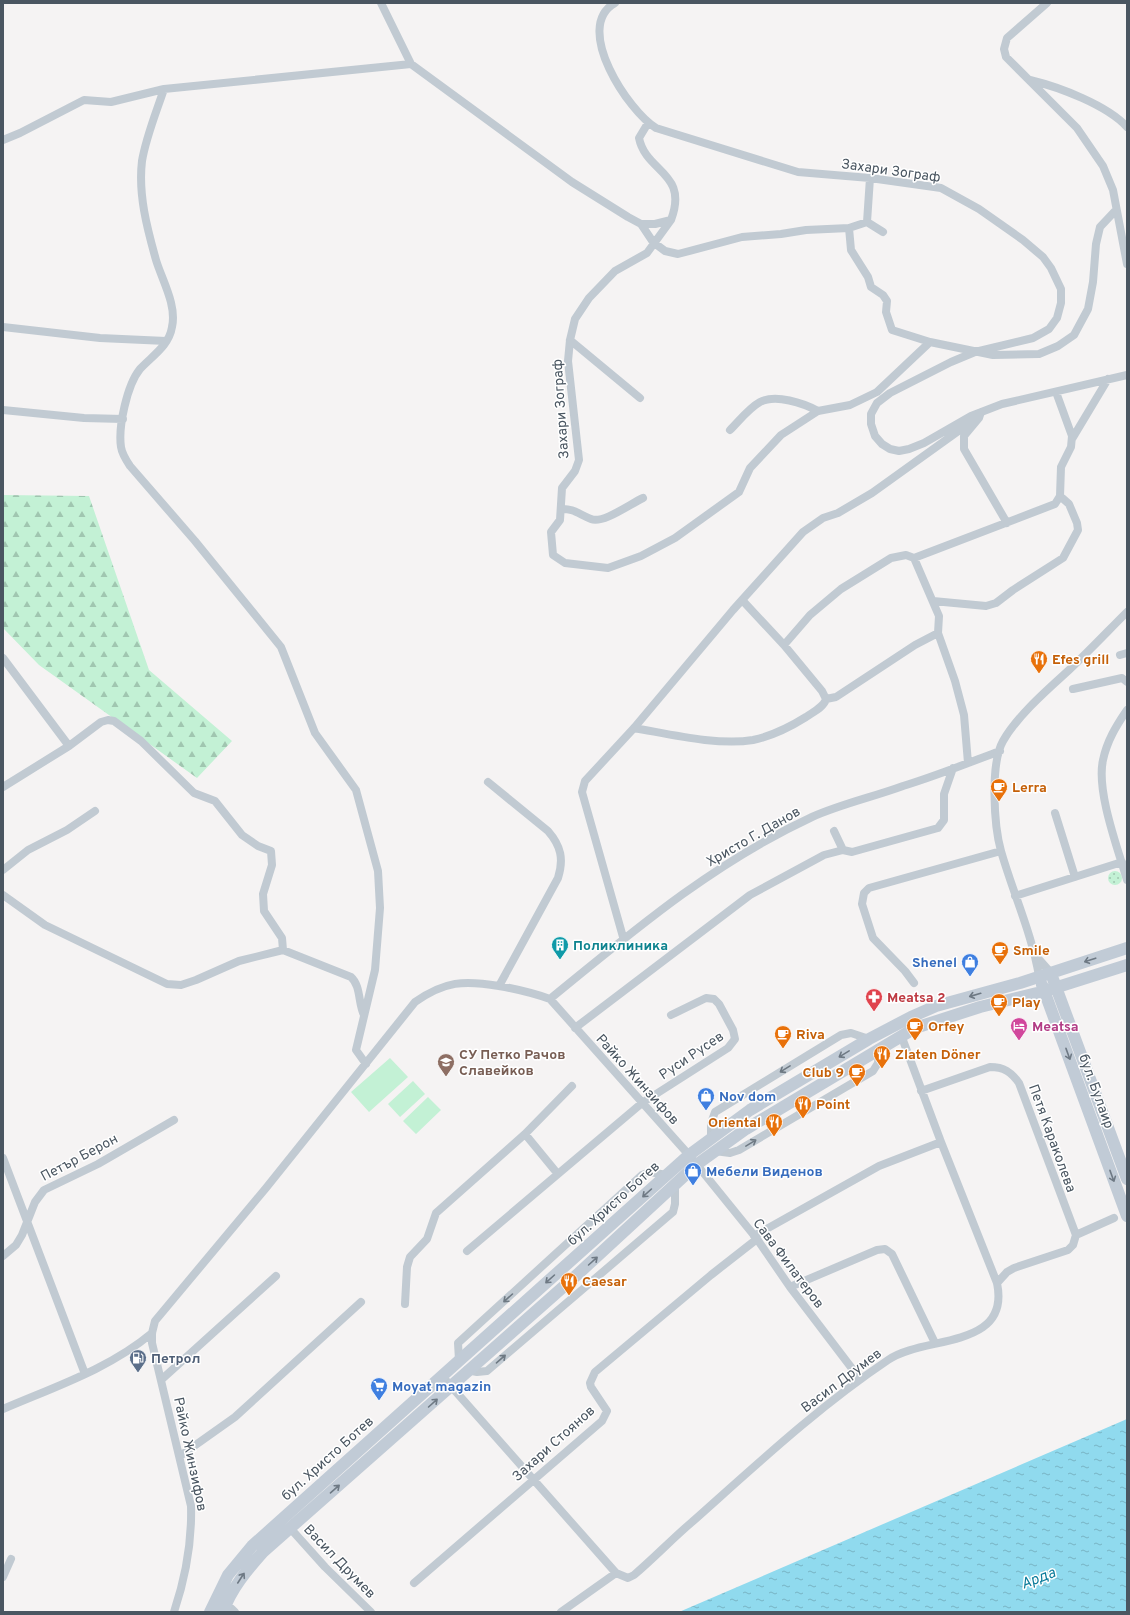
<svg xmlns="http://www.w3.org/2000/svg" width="1130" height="1615" font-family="Overpass,sans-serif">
  <defs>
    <pattern id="forest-firs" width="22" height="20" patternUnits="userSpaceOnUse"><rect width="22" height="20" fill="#c3f1d5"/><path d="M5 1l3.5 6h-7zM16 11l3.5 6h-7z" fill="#a0c6b0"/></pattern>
    <pattern id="garden-dots" width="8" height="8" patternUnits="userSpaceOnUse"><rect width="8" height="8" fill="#c3f1d5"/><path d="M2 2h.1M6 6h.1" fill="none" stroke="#a0c6b0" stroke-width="1.8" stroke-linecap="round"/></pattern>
    <pattern id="water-ripples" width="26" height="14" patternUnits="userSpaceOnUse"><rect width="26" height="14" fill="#90daee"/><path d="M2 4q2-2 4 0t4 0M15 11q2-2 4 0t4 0" fill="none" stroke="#78b4c4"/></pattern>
  </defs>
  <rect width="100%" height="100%" fill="#f5f3f3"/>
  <path fill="#c3f1d5" d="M 390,1058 L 408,1077 L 369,1112 L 351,1092 Z
    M 413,1081 L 425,1094 L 400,1117 L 388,1104 Z
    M 428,1097 L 441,1110 L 416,1134 L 403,1121 Z"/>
  <path fill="url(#forest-firs)" d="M 3,495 L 89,496 L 149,670 L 232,741 L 197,778 L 39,665 L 3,628 Z"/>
  <path fill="url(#garden-dots)" d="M1108 878a7 7 0 1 1 14 0a7 7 0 1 1-14 0Z"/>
  <path fill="url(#water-ripples)" d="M 1127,1419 L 1127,1612 L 679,1612 Z"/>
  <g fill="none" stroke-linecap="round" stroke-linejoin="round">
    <path stroke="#c1cad2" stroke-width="8" d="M 381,3 L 411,64 L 572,182 L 628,217 L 641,224 L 655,224 L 671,220 C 689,172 646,173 639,138 L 648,123
      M 615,3 C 572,27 629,112 656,128 L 798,172 L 870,178 L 941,188 L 979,209 L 1023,240 L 1043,257 L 1051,268 L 1061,289 L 1061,303 L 1057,318 L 1049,329 L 1033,338 L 975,352 L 951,362 L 890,393 L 877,403 L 871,414 L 871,424 L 875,436 L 882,444 L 890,449 L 899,451 L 909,449 L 924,443 L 971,416 L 1002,404 L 1127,375
      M 1047,3 L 1007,38 L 1004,49 L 1006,57 L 1077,128 L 1103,166 L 1113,190 L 1127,264
      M 1030,80 C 1059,87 1107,105 1127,127
      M 164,89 C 156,113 146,137 142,161 C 138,194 147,228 156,260 C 162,280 177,305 172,327 C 169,346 152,356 140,369 C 127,385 118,427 121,447 C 122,454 126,460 130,466 L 195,541 L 281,647 L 315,733 L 356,790 L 378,871 L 380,908 L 375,970 L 356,1050 L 366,1064
      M 3,140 L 20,133 L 84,100 L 111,102 L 164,89 L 411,64
      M 671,220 L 647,253 L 615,271 L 589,298 L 575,319 L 570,340 L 568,361 L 579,460 L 575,471 L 562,488 L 560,520 L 551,532 L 553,555 L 565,563 L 608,568 L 641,556 L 675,538 L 739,492 L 750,468 L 781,435 L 818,411 L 850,405 L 877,392 L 930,342 L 993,355 L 1039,354 L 1058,346 L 1074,335 L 1088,309 L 1093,282 L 1096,244 L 1100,227 L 1116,210
      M 867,222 L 870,178
      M 641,224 L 653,242 L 665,251 L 678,254 L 742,237 L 781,234 L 806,230 L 849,228 L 867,222 L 883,232
      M 849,228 L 851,250 L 868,277 L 871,287 L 883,295 L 887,301 L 886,312 L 892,330 L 930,342
      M 3,327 L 100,338 L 166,341
      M 570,340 L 640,398
      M 3,410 L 84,418 L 123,419
      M 981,412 L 979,418 L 964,436 L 964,449 L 1007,523
      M 730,430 C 739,421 749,408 760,402 C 776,394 803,403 818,411
      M 1072,439 L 1108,379
      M 561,509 C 573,508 580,515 591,519 C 603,524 630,504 643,498
      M 914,558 L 939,616 L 938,633 L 955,681 L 964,715 L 968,763
      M 933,601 L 986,606 L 996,603 L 1013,590 L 1063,558 L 1078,530 L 1077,523 L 1069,504 L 1060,496
      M 784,645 L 810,615 L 841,589 L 891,558 L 906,555 L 914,558 L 1055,504 L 1060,496 L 1061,467 L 1071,447 L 1072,436 L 1056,392
      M 1120,655 L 1127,653
      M 3,658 L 69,746
      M 1073,689 L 1122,678 L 1127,682
      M 826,699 L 836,697 L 915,645 L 938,633
      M 1127,710 C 1116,726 1107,741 1103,760 C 1096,791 1118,849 1127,880
      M 634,728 C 669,734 718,746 753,740 C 772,736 790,727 806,717 C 813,712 824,707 826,699 L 822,691 L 784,645 L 743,601
      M 488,782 L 548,831 C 561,846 564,859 558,878 L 499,986
      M 3,787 L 69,746 L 101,722 L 108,720 L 114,721 L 141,741 L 194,793 L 215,801 L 242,835 L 258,846 L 271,851 L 272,865 L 263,894 L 264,911 L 282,938 L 283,950
      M 1055,813 L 1075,877
      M 834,831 L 843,850
      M 3,870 L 28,850 L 67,830 L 95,811
      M 3,895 L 45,925 L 167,984 L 181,985 L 196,980 L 239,961 L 283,950 L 351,977 C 361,986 358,1003 364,1015
      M 1015,896 L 1122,862
      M 623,937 L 582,792 L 585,781 L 634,728 L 733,610 L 803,532 L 823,518 L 838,513 L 872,493 L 964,427 L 971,417
      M 1036,956 L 1051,973
      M 1039,976 C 1032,934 1013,893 1001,851 C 994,826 990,764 1003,741 C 1018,715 1047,690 1069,670 C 1089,651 1108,631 1127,612
      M 914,983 L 905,971 L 873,938 L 862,904 L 864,893 L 869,888 L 1001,851
      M 550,999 C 633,931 713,863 812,817 C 841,804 873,797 903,786 C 936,776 968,763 1000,751
      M 575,1028 L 750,895 L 824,855 L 843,850 L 852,852 L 938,828 L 944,820 L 944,794 L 953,768
      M 921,1091 L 990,1067 C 1004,1067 1011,1072 1019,1083 L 1076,1235
      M 525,1134 L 557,1173
      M 711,1137 L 711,1123 L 715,1112 L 841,1035 L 851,1033 L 869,1039
      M 715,1151 L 730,1153 L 739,1150 L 873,1071 L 878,1063 L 879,1049
      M 3,1158 L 85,1374
      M 754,1236 L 879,1166 L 941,1142
      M 467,1251 L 642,1103 L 728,1048 L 735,1039 L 733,1030 L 719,1004 L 714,999 L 706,998 L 671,1015
      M 3,1256 L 16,1245 L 22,1235 L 35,1202 L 44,1190 L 98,1164 L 174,1120
      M 997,1283 L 1007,1272 L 1014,1268 L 1068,1250 L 1073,1245 L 1076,1235 L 1114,1218
      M 790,1287 L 877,1250 L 885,1249 L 892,1254 L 935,1343
      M 405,1304 L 407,1267 L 410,1257 L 427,1239 L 436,1213 L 525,1134 L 572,1086
      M 459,1360 L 458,1343 L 642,1175 L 650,1172 L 666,1175
      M 467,1370 L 477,1372 L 487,1371 L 673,1212 L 675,1204 L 675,1186
      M 442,1376 L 616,1573
      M 161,1380 L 276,1276
      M 3,1409 C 54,1387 109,1369 152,1333
      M 180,1456 L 235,1417 L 361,1302
      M 290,1528 L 325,1567 L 371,1612
      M 3,1577 L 11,1559
      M 414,1583 L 602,1421 L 607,1411 L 591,1387 L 590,1383 L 595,1372 L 711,1275 L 757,1239
      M 232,1609 L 235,1612
      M 174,1612 C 185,1579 192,1541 191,1506 L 152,1343 L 152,1333 L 155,1321 L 266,1188 L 415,1002 C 445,981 464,980 499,986 C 516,989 533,993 550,999 L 689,1155 L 757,1239 L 790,1287 L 860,1379
      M 561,1612 L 616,1573 L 628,1578 L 634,1575 C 654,1558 672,1539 692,1522 C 755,1466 818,1407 888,1360 C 924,1335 1011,1350 997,1283 L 941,1142 L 901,1035"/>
    <path stroke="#c1cbd6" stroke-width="12" d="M 1053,979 L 1127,1179
      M 1042,985 L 1127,1216
      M 210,1612 L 228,1575 L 252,1546 L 689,1155 L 750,1110 L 869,1039 L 911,1017 L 936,1006 L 1020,983 L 1127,948
      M 223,1612 C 231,1589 247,1570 263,1552 L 579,1273 L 696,1165 L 746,1129 L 915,1028 L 980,1007 L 1045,991 L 1127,965"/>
  </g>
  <defs><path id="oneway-shaft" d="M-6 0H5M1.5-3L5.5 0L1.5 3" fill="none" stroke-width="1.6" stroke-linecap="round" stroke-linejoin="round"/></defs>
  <g stroke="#6e7984">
    <use href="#oneway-shaft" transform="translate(1090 960) rotate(162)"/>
    <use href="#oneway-shaft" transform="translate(975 995) rotate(164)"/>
    <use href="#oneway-shaft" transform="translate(844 1054) rotate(149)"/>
    <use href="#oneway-shaft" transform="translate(1068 1054) rotate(70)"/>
    <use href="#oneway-shaft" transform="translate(1112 1176) rotate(70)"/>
    <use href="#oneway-shaft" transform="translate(647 1193) rotate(138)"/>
    <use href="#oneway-shaft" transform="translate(593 1261) rotate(-42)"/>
    <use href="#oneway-shaft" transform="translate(550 1279) rotate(138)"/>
    <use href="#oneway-shaft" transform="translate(433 1403) rotate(-42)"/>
    <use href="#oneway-shaft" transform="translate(335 1489) rotate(-41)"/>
    <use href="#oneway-shaft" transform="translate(241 1578) rotate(-57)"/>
  </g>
  <g stroke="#6e7983">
    <use href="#oneway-shaft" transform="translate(785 1069) rotate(148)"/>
    <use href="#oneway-shaft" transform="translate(751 1143) rotate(-31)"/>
    <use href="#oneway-shaft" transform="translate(508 1298) rotate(138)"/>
    <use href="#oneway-shaft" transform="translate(501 1359) rotate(-41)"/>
  </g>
  <defs>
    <g id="restaurant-pin" transform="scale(0.9)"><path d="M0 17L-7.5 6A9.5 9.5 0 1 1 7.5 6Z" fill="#e8710a" stroke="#fff"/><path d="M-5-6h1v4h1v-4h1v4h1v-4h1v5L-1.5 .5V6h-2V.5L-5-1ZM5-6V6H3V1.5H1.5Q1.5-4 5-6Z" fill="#fff"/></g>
    <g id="cafe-pin" transform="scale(0.9)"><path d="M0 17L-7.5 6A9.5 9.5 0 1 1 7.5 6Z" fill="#e8710a" stroke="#fff"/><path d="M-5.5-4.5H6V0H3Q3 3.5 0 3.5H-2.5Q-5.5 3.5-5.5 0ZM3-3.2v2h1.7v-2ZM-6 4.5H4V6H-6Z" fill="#fff"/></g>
    <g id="building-pin" transform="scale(0.9)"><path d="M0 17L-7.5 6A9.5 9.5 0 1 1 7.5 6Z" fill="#0f9aa8" stroke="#fff"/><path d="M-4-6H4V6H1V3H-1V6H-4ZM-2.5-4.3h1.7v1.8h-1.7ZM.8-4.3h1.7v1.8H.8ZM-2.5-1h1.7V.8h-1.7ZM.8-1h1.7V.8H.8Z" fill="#fff"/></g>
    <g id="shop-pin" transform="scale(0.9)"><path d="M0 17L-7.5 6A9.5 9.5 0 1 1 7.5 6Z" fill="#3f7fe0" stroke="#fff"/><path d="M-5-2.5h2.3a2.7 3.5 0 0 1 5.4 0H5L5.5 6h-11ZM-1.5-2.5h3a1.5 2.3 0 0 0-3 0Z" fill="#fff"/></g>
    <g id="pharmacy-pin" transform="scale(0.9)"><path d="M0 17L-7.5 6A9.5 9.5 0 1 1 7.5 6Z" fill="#e0444e" stroke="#fff"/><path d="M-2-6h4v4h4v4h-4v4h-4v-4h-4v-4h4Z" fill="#fff"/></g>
    <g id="hotel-pin" transform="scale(0.9)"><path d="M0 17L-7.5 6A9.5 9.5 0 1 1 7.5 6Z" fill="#d1479c" stroke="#fff"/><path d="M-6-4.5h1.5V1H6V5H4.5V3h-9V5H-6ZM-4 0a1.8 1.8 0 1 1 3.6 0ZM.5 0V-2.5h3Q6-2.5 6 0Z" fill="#fff"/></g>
    <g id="school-pin" transform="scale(0.9)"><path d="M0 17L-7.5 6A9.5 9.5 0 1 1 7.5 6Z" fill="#8d6e63" stroke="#fff"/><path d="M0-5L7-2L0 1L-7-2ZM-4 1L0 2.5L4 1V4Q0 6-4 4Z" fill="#fff"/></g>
    <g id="fuel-pin" transform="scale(0.9)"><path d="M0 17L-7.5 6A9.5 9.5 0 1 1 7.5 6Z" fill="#5c6f8a" stroke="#fff"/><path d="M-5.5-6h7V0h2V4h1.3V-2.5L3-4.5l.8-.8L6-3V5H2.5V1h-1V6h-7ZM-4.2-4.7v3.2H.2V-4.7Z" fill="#fff"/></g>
    <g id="supermarket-pin" transform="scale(0.9)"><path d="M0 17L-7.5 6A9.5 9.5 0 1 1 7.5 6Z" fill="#3f7fe0" stroke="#fff"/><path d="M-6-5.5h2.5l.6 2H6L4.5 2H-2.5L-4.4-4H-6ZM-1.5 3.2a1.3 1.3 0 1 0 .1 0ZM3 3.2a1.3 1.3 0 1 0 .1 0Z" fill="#fff"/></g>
  </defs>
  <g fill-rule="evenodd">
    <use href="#restaurant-pin" x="1039" y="659"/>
    <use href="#cafe-pin" x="999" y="787"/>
    <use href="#building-pin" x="560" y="945"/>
    <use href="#cafe-pin" x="1000" y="950"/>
    <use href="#shop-pin" x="970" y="962"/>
    <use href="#pharmacy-pin" x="874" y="997"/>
    <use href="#cafe-pin" x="999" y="1002"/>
    <use href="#cafe-pin" x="915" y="1026"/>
    <use href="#hotel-pin" x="1019" y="1026"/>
    <use href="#cafe-pin" x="783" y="1034"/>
    <use href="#restaurant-pin" x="882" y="1054"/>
    <use href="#school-pin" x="446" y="1062"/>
    <use href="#cafe-pin" x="857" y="1072"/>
    <use href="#shop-pin" x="706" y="1096"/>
    <use href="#restaurant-pin" x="803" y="1104"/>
    <use href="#restaurant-pin" x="774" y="1122"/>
    <use href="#shop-pin" x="693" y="1171"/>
    <use href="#restaurant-pin" x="569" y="1281"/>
    <use href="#fuel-pin" x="138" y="1358"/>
    <use href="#supermarket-pin" x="379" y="1386"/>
  </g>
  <g text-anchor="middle" stroke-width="3" stroke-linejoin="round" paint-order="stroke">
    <g font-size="14" fill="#4a5661" stroke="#fff">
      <text transform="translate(891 170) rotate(8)" y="5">Захари Зограф</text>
      <text transform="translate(560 409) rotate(-94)" y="5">Захари Зограф</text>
      <text transform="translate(753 836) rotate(-30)" y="5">Христо Г. Данов</text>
      <text transform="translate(691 1055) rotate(-34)" y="5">Руси Русев</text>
      <text transform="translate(638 1079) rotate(48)" y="5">Райко Жинзифов</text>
      <text transform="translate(1097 1091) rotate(70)" y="5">бул. Булаир</text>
      <text transform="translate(1053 1138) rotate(70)" y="5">Петя Караколева</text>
      <text transform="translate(79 1157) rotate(-28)" y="5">Петър Берон</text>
      <text transform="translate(613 1203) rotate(-42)" y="5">бул. Христо Ботев</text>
      <text transform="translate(789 1263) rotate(53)" y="5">Сава Филатеров</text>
      <text transform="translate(841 1380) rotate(-37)" y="5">Васил Друмев</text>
      <text transform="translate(553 1443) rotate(-42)" y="5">Захари Стоянов</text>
      <text transform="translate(191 1454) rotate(78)" y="5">Райко Жинзифов</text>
      <text transform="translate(327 1458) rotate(-42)" y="5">бул. Христо Ботев</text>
      <text transform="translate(340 1561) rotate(46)" y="5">Васил Друмев</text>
    </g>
    <g font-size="14" font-weight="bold" fill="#c56008" stroke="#fff" text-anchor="start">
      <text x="1052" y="664">Efes grill</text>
      <text x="1012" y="792">Lerra</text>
      <text x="1013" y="955">Smile</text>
      <text x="1012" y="1007">Play</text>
      <text x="928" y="1031">Orfey</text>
      <text x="796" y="1039">Riva</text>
      <text x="895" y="1059">Zlaten Döner</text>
      <text x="844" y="1077" text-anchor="end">Club 9</text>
      <text x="816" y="1109">Point</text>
      <text x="761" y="1127" text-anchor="end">Oriental</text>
      <text x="582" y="1286">Caesar</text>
    </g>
    <g font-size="14" font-weight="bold" fill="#0d838f" stroke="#fff" text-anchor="start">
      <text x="573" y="950">Поликлиника</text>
    </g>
    <g font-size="14" font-weight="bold" fill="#366cbe" stroke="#fff" text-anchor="start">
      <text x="957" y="967" text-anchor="end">Shenel</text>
      <text x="719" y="1101">Nov dom</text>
      <text x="706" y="1176">Мебели Виденов</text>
      <text x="392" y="1391">Moyat magazin</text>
    </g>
    <g font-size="14" font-weight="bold" fill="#be3a42" stroke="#fff" text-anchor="start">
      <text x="887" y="1002">Meatsa 2</text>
    </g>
    <g font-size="14" font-weight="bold" fill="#b23c85" stroke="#fff" text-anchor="start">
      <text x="1032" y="1031">Meatsa</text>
    </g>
    <g font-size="14" font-weight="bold" fill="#785e54" stroke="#fff" text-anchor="start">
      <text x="459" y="1059">СУ Петко Рачов<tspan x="459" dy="16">Славейков</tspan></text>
    </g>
    <g font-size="14" font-weight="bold" fill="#4e5e75" stroke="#fff" text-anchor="start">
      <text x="151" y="1363">Петрол</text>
    </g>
    <g font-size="15" font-style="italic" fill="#0c7c9b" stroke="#fff">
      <text transform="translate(1038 1578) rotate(-21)" y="5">Арда</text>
    </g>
  </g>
  <rect width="1130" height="1615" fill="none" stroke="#4a5661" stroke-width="8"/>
</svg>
